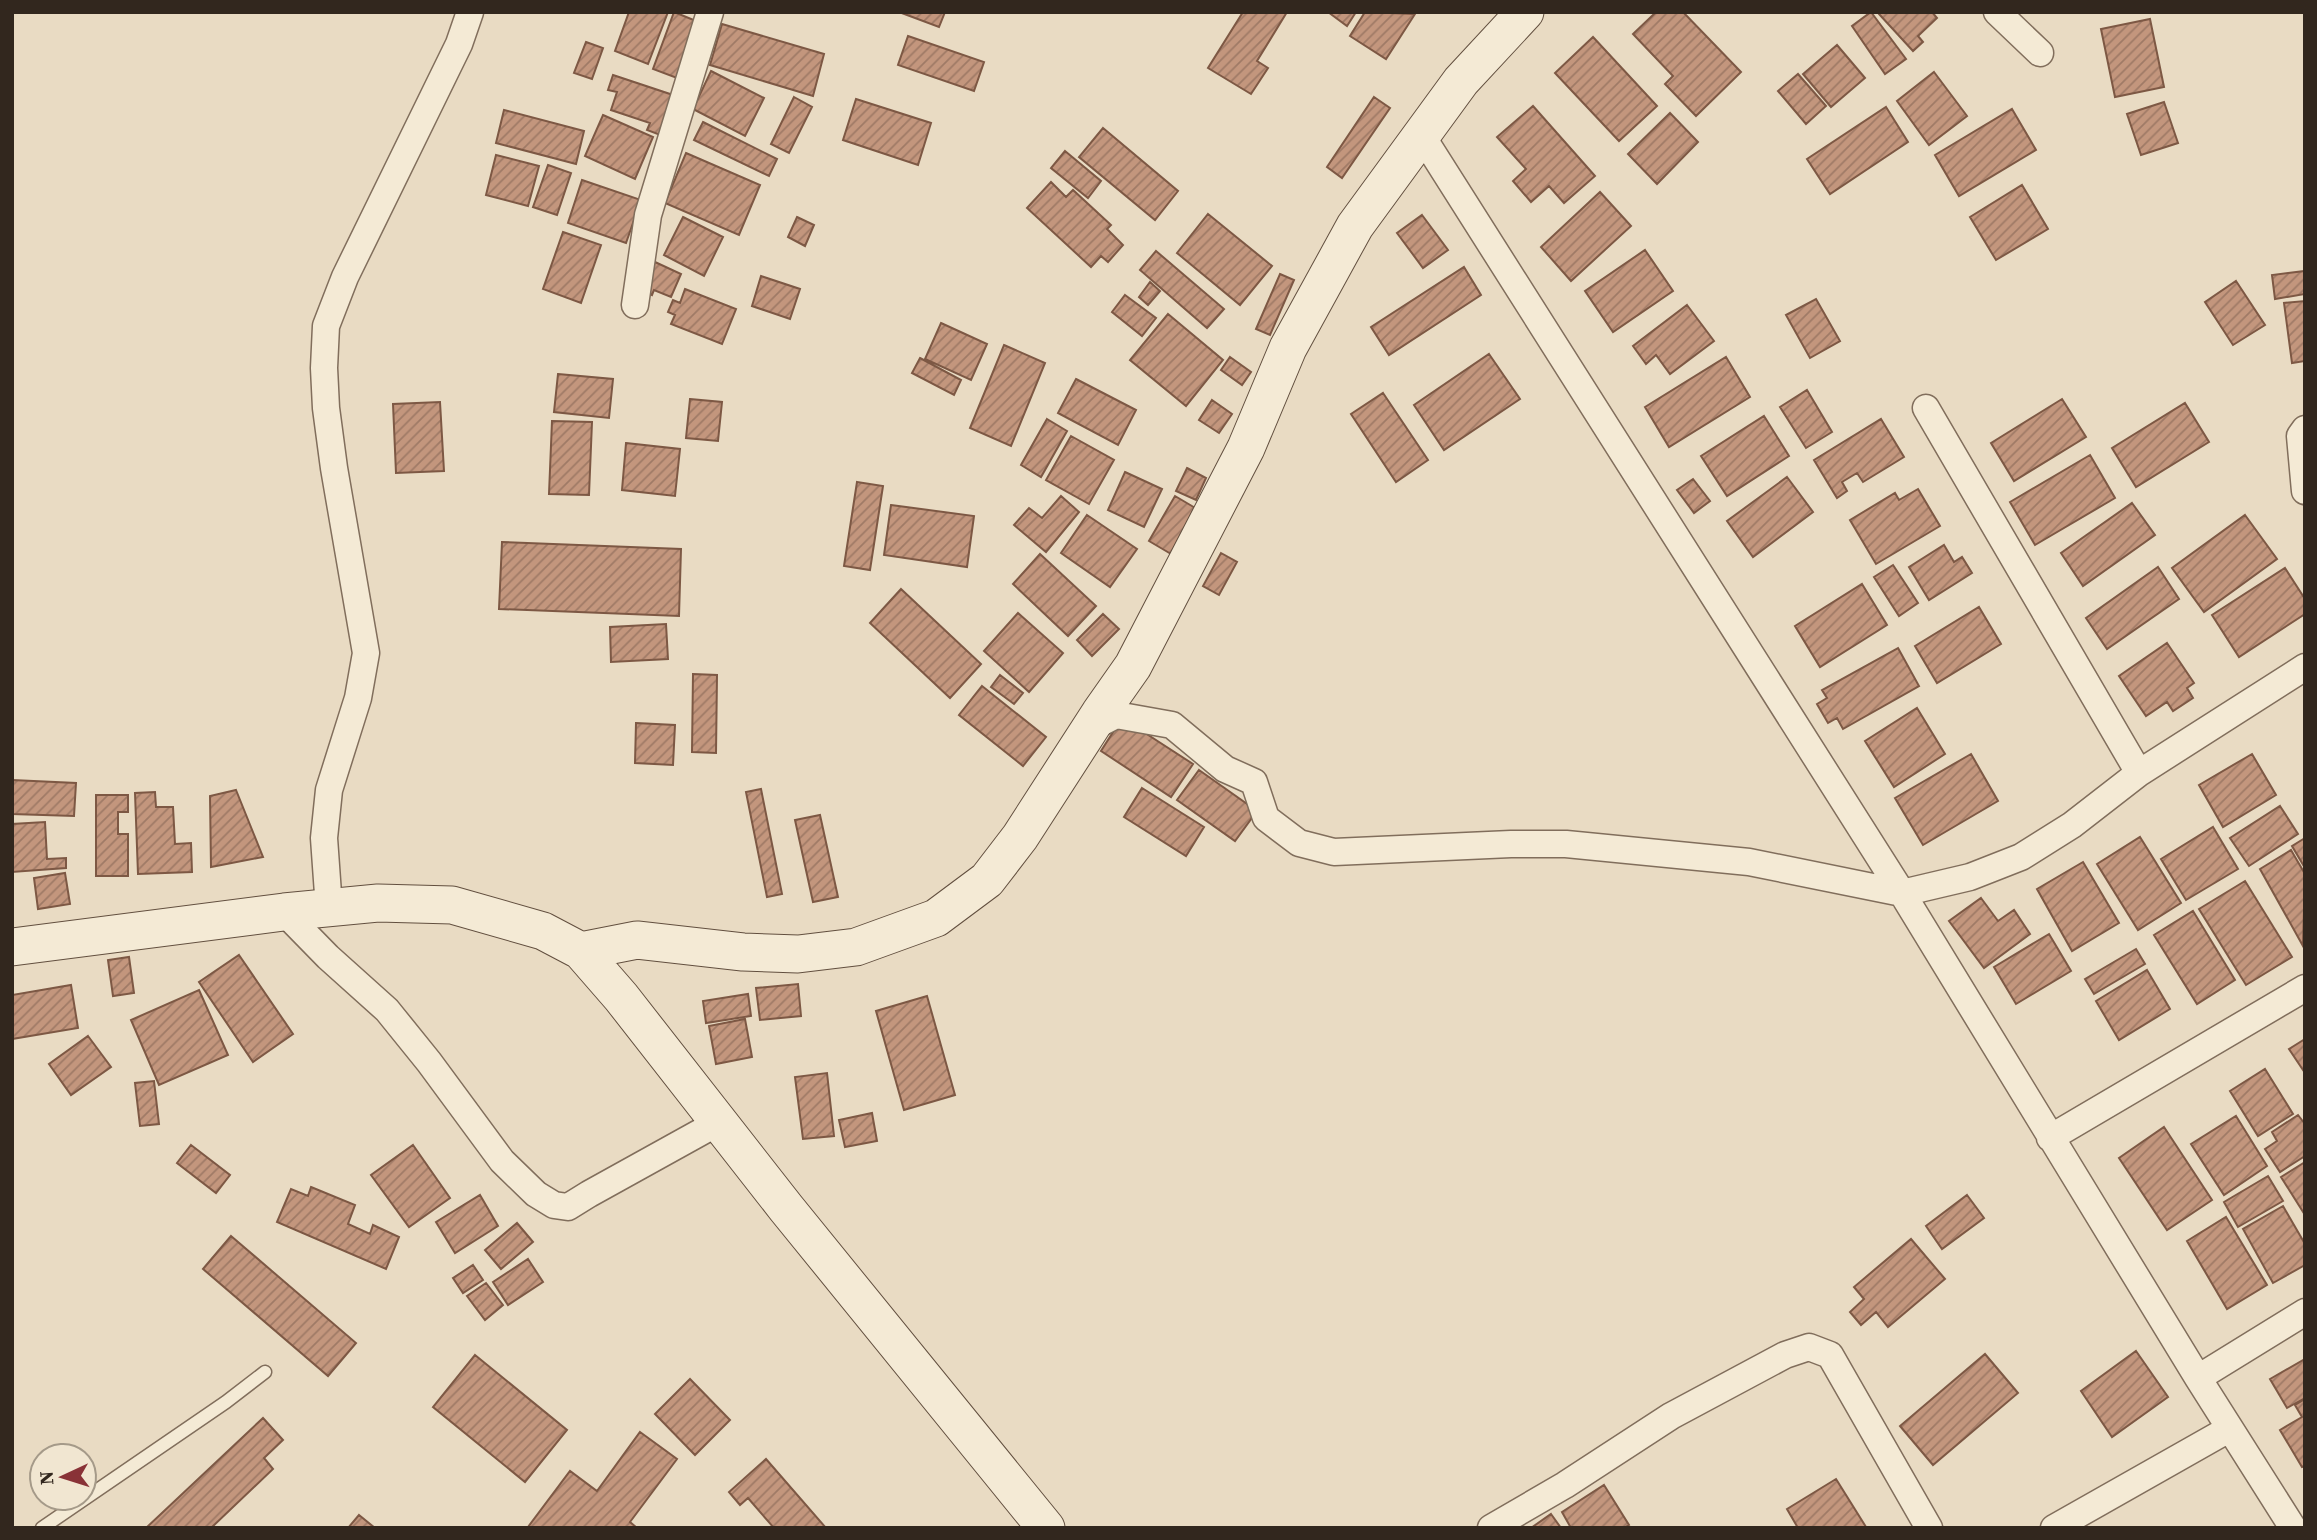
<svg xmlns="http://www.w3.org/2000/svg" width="2317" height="1540" font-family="'Source Serif 4',serif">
  <defs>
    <pattern id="building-hatch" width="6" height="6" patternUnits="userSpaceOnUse" patternTransform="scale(1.75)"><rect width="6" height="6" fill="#c3967d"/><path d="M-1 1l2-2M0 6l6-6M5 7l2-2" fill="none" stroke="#9f7a66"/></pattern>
  </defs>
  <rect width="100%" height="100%" fill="#e9dbc3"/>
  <path fill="url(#building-hatch)" stroke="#7d5844" stroke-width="2" d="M 629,12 L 668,12 L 648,64 L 615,51 Z
    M 674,12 L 706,25 L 685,81 L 653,69 Z
    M 899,12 L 945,12 L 939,27 Z
    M 1243,12 L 1287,12 L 1257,61 L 1268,68 L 1251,94 L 1208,68 Z
    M 1328,12 L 1356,12 L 1347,26 Z
    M 1365,12 L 1415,14 L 1386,59 L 1350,36 Z
    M 1652,12 L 1683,12 L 1741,72 L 1696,116 L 1665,84 L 1673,76 L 1633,34 L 1654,14 Z
    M 1871,12 L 1906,59 L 1885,74 L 1852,26 Z
    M 1880,12 L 1932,12 L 1937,18 L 1918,36 L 1923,42 L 1913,51 L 1879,14 Z
    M 2150,19 L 2164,87 L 2115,97 L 2101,29 Z
    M 722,24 L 824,54 L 813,96 L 710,65 Z
    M 908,36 L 984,62 L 974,91 L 898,65 Z
    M 1593,37 L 1657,106 L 1619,141 L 1555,73 Z
    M 586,42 L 603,48 L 592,79 L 574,73 Z
    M 1837,45 L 1865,78 L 1831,107 L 1803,74 Z
    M 711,71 L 764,98 L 745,136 L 693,109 Z
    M 1934,72 L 1967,116 L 1929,145 L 1897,101 Z
    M 1798,74 L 1826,106 L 1806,124 L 1778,91 Z
    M 613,75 L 676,96 L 663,136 L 647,130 L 650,123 L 611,110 L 617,92 L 608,90 Z
    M 794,97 L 812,107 L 789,153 L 771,144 Z
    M 1374,97 L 1390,108 L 1342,178 L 1327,167 Z
    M 856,99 L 931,123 L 918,165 L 843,140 Z
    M 2164,102 L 2178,143 L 2141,155 L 2127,114 Z
    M 1533,106 L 1595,176 L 1564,203 L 1549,186 L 1531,202 L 1513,181 L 1526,169 L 1497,137 Z
    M 1886,107 L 1908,142 L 1830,194 L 1807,159 Z
    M 2012,109 L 2036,150 L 1959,196 L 1935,155 Z
    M 504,110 L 584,131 L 576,164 L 496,143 Z
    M 1670,113 L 1698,142 L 1657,184 L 1628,154 Z
    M 603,115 L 653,137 L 635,179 L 585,156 Z
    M 703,122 L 777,159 L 769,176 L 694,140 Z
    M 1103,128 L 1178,191 L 1155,220 L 1079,157 Z
    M 1065,151 L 1101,181 L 1088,198 L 1051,168 Z
    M 686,153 L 760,185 L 739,235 L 665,203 Z
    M 496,155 L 539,166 L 528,206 L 486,195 Z
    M 548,165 L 571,173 L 557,215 L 533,207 Z
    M 582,180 L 641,200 L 626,243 L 568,223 Z
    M 1051,182 L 1066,197 L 1073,190 L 1111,225 L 1107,229 L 1123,245 L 1108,262 L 1101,256 L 1091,267 L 1027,208 Z
    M 2022,185 L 2048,229 L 1996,260 L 1970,217 Z
    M 1600,192 L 1631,226 L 1571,281 L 1541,247 Z
    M 1208,214 L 1272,266 L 1240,305 L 1177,253 Z
    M 1422,215 L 1448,250 L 1423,268 L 1397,233 Z
    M 683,217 L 723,237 L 704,276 L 664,255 Z
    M 797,217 L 814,225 L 805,246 L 788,237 Z
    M 563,232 L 601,245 L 581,303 L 543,289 Z
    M 1645,250 L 1673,291 L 1613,332 L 1585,291 Z
    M 1156,251 L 1224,309 L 1207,328 L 1140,270 Z
    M 655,262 L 681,274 L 671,297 L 654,290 L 652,295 L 642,290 Z
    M 1464,267 L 1481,295 L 1389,355 L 1371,327 Z
    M 2305,271 L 2305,294 L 2275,299 L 2272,275 Z
    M 1280,274 L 1294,280 L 1270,335 L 1256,329 Z
    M 761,276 L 800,289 L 790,319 L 752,306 Z
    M 2236,281 L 2265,325 L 2233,345 L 2205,302 Z
    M 1150,282 L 1160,291 L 1148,305 L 1139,297 Z
    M 685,289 L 736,309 L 722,344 L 671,324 L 675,315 L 668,312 L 673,300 L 680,303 Z
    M 1125,295 L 1156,318 L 1142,336 L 1112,312 Z
    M 1816,299 L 1840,341 L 1810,358 L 1786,315 Z
    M 2305,301 L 2305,361 L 2292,363 L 2284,303 Z
    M 1687,305 L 1714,341 L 1670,374 L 1656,355 L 1646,364 L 1633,346 Z
    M 1168,314 L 1223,360 L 1186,406 L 1130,360 Z
    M 941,323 L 987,344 L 971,380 L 925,359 Z
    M 1004,345 L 1045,363 L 1011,446 L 970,428 Z
    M 1489,354 L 1520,399 L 1444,450 L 1414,405 Z
    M 1230,357 L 1251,372 L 1242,385 L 1221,370 Z
    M 1726,357 L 1750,397 L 1669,447 L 1645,407 Z
    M 920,358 L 961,380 L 954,395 L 912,373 Z
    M 558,374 L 613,379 L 609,418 L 554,412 Z
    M 1076,379 L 1136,410 L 1118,445 L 1058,413 Z
    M 1807,390 L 1832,432 L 1806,448 L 1780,407 Z
    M 1383,393 L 1428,460 L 1396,482 L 1351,414 Z
    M 690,399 L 722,402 L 718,441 L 686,438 Z
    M 2062,399 L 2086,437 L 2014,481 L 1991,443 Z
    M 1212,400 L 1232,414 L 1219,433 L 1199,420 Z
    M 440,402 L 444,471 L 396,473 L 393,404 Z
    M 2185,403 L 2209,442 L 2136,487 L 2112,448 Z
    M 1764,416 L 1789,456 L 1727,496 L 1701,456 Z
    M 1047,419 L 1067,431 L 1041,477 L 1021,465 Z
    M 1881,419 L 1904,457 L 1863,482 L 1857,473 L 1842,482 L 1847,491 L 1837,498 L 1814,460 Z
    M 552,421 L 592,422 L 589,495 L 549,494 Z
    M 1071,436 L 1114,460 L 1089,504 L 1046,480 Z
    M 626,443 L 680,449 L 675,496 L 622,490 Z
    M 2090,455 L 2115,498 L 2035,545 L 2010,502 Z
    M 1187,468 L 1206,478 L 1196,500 L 1176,491 Z
    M 1125,472 L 1162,489 L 1144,527 L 1108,510 Z
    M 1787,477 L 1813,512 L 1753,557 L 1727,521 Z
    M 1693,479 L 1710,501 L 1694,513 L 1677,490 Z
    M 857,482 L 883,486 L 870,570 L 844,566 Z
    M 1918,489 L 1940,526 L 1876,564 L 1850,520 L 1895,493 L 1899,500 Z
    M 1061,496 L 1079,512 L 1046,552 L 1014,525 L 1029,508 L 1042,518 Z
    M 1175,496 L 1197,509 L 1171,554 L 1149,541 Z
    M 2132,503 L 2155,535 L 2083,586 L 2061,553 Z
    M 891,505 L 974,516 L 967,567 L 884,555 Z
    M 1087,515 L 1137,549 L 1110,587 L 1061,553 Z
    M 2245,515 L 2277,559 L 2204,612 L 2172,568 Z
    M 502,542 L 681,549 L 679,616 L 499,609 Z
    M 1944,545 L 1954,562 L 1962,557 L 1972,573 L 1929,600 L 1909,567 Z
    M 1221,553 L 1237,562 L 1219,595 L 1203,586 Z
    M 1040,554 L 1096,606 L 1068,636 L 1013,584 Z
    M 1893,565 L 1918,603 L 1899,616 L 1874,577 Z
    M 2158,567 L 2179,599 L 2107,649 L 2086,618 Z
    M 2285,568 L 2305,599 L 2305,614 L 2239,657 L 2212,615 Z
    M 1862,584 L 1887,625 L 1820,667 L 1795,626 Z
    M 901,589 L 981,664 L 950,698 L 870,623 Z
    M 1979,607 L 2001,644 L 1937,683 L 1915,646 Z
    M 1018,613 L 1063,653 L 1029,692 L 984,651 Z
    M 1103,614 L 1119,629 L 1092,656 L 1077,640 Z
    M 666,624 L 668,659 L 611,662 L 610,627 Z
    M 2167,643 L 2194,683 L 2187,688 L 2193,698 L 2173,711 L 2167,702 L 2146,716 L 2119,676 Z
    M 1898,648 L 1919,686 L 1843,729 L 1837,718 L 1828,723 L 1817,704 L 1827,698 L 1822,690 Z
    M 693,674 L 717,675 L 716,753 L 692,752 Z
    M 1000,675 L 1023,693 L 1014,704 L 991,687 Z
    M 982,686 L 1046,737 L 1023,766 L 959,715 Z
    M 1917,708 L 1945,754 L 1894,787 L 1865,741 Z
    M 1122,718 L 1193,764 L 1171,797 L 1101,751 Z
    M 636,723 L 675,725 L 673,765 L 635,763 Z
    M 1971,754 L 1998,801 L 1923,845 L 1895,798 Z
    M 2252,754 L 2276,795 L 2223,827 L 2199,785 Z
    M 1199,770 L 1257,811 L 1235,841 L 1177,800 Z
    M 12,780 L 76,783 L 74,816 L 12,814 Z
    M 1142,788 L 1204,827 L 1186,856 L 1124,817 Z
    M 761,789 L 782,894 L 767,897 L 746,792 Z
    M 236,790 L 263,857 L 211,867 L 210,796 Z
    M 155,792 L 156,807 L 173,807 L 175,844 L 191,843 L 192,872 L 138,874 L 135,793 Z
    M 96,795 L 128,795 L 128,812 L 118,812 L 118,834 L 128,834 L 128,876 L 96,876 Z
    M 2280,806 L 2298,834 L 2249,866 L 2230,838 Z
    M 820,815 L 838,897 L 813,902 L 795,820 Z
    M 45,822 L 47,859 L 66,858 L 66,868 L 12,872 L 12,824 Z
    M 2213,827 L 2238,869 L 2186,900 L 2161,859 Z
    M 2140,837 L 2181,903 L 2138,930 L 2097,864 Z
    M 2305,838 L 2305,868 L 2292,846 Z
    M 2291,850 L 2305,874 L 2303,946 L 2260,869 Z
    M 2083,862 L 2119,923 L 2072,951 L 2037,889 Z
    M 65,873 L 70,904 L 38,909 L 34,878 Z
    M 2245,881 L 2292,957 L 2246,985 L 2199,909 Z
    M 1981,898 L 1998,921 L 2014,910 L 2030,934 L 1984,968 L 1949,921 Z
    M 2193,911 L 2235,980 L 2197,1004 L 2154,935 Z
    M 2049,934 L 2071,971 L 2016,1004 L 1994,967 Z
    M 2136,949 L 2145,964 L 2094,994 L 2085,979 Z
    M 239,955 L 293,1034 L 253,1062 L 199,982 Z
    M 129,957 L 134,993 L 113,996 L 108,960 Z
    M 2147,970 L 2170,1009 L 2119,1040 L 2096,1001 Z
    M 798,984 L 801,1016 L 760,1020 L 756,988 Z
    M 71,985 L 78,1028 L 12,1039 L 12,995 Z
    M 199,990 L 228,1055 L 159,1085 L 131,1020 Z
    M 748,994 L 751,1016 L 706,1023 L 703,1001 Z
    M 927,996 L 955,1095 L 904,1110 L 876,1011 Z
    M 745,1019 L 752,1057 L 716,1064 L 709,1026 Z
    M 88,1036 L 111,1067 L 71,1095 L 49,1064 Z
    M 2305,1039 L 2305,1073 L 2289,1049 Z
    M 2265,1069 L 2293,1114 L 2258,1136 L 2230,1091 Z
    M 827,1073 L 834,1136 L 803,1139 L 795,1077 Z
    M 154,1081 L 159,1124 L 140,1126 L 135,1083 Z
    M 872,1113 L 877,1141 L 845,1147 L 839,1120 Z
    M 2298,1115 L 2305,1124 L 2305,1156 L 2280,1172 L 2265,1149 L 2277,1141 L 2272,1132 Z
    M 2236,1116 L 2267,1166 L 2224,1195 L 2191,1144 Z
    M 2164,1127 L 2212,1200 L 2167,1230 L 2119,1158 Z
    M 191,1145 L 230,1175 L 216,1193 L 177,1163 Z
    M 413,1145 L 450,1198 L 409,1227 L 371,1175 Z
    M 2305,1162 L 2305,1215 L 2281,1177 Z
    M 2268,1176 L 2283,1201 L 2238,1227 L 2224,1202 Z
    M 311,1187 L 355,1205 L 348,1224 L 370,1234 L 373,1225 L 399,1237 L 386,1269 L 277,1222 L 291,1189 L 308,1196 Z
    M 480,1195 L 498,1226 L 455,1253 L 436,1222 Z
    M 1967,1195 L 1984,1218 L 1942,1249 L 1926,1226 Z
    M 2283,1206 L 2305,1244 L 2305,1265 L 2273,1283 L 2243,1229 Z
    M 2226,1217 L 2267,1285 L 2227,1309 L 2187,1241 Z
    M 517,1223 L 533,1242 L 501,1269 L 485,1250 Z
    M 231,1236 L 356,1343 L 328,1376 L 203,1269 Z
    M 1911,1239 L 1945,1279 L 1888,1327 L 1876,1312 L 1861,1325 L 1850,1312 L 1864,1299 L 1854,1287 Z
    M 528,1259 L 543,1282 L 508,1305 L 493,1282 Z
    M 473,1265 L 483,1280 L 463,1293 L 453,1278 Z
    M 486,1283 L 503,1305 L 485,1320 L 467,1296 Z
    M 2136,1351 L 2168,1397 L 2112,1437 L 2081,1391 Z
    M 1985,1354 L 2018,1393 L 1933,1465 L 1900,1426 Z
    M 475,1355 L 567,1430 L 525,1482 L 433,1407 Z
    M 2305,1359 L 2305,1398 L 2287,1408 L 2270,1379 Z
    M 690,1379 L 730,1420 L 695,1455 L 655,1414 Z
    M 2305,1399 L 2305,1466 L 2302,1467 L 2280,1430 L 2302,1417 L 2295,1405 Z
    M 263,1418 L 283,1440 L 264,1458 L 273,1469 L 211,1528 L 146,1528 Z
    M 640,1432 L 677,1459 L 630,1522 L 637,1528 L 528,1527 L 570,1471 L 597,1491 Z
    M 766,1459 L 826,1528 L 774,1528 L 748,1498 L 740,1505 L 729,1492 Z
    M 1836,1479 L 1866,1527 L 1798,1528 L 1787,1509 Z
    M 1604,1485 L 1629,1525 L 1624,1528 L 1571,1528 L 1562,1512 Z
    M 1551,1514 L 1561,1528 L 1531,1528 Z
    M 359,1515 L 375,1528 L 348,1528 Z"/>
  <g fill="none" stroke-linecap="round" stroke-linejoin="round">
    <g stroke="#816e5c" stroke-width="15">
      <path id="lane" d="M 42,1528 L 226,1402 L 265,1372"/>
    </g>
    <g stroke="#816e5c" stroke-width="29">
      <path id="street" d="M 1997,12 L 2040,53
        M 1422,136 L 1902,893 L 2198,1378 L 2293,1528
        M 635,305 L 648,215 L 710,12
        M 1926,408 L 2139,773
        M 2305,429 L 2300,436 L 2305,491
        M 1091,728 L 1116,715 L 1172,725 L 1225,769 L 1254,782 L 1266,818 L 1299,843 L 1334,852 L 1511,844 L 1566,844 L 1749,862 L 1902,893 L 1970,877 L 2021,857 L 2072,825 L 2139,773 L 2305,667
        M 329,908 L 324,838 L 329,790 L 358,698 L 366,653 L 334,468 L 326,408 L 324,368 L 326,326 L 345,277 L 459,44 L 470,12
        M 284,912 L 328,957 L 387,1010 L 429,1062 L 502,1161 L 536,1194 L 554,1205 L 568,1207 L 589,1194 L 719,1122
        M 2050,1138 L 2305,988
        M 2198,1378 L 2305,1312
        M 1491,1528 L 1565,1485 L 1671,1416 L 1785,1355 L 1809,1347 L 1830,1355 L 1929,1528
        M 2054,1528 L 2229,1429"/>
    </g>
    <g stroke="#624f3f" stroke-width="39">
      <path id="secondary" d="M 12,947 L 284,912 L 378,903 L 452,905 L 543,931 L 581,951 L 621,997 L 786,1208 L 1046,1528
        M 581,951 L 637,940 L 743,952 L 798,954 L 856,947 L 936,918 L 987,880 L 1020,837 L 1100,713 L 1133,666 L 1246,448 L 1288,348 L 1355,226 L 1461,81 L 1525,12"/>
    </g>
    <use href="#lane" stroke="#f4ead5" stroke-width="12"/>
    <use href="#street" stroke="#f4ead5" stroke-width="26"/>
    <use href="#secondary" stroke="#f4ead5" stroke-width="37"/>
  </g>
  <rect width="2317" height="1540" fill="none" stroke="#32271e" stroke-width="28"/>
  <g transform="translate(63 1477) rotate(266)"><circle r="33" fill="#f1e6d1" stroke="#a59a89" stroke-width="2"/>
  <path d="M0-5L12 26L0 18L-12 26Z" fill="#893237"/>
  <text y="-10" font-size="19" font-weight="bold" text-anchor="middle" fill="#32271e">N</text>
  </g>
</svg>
